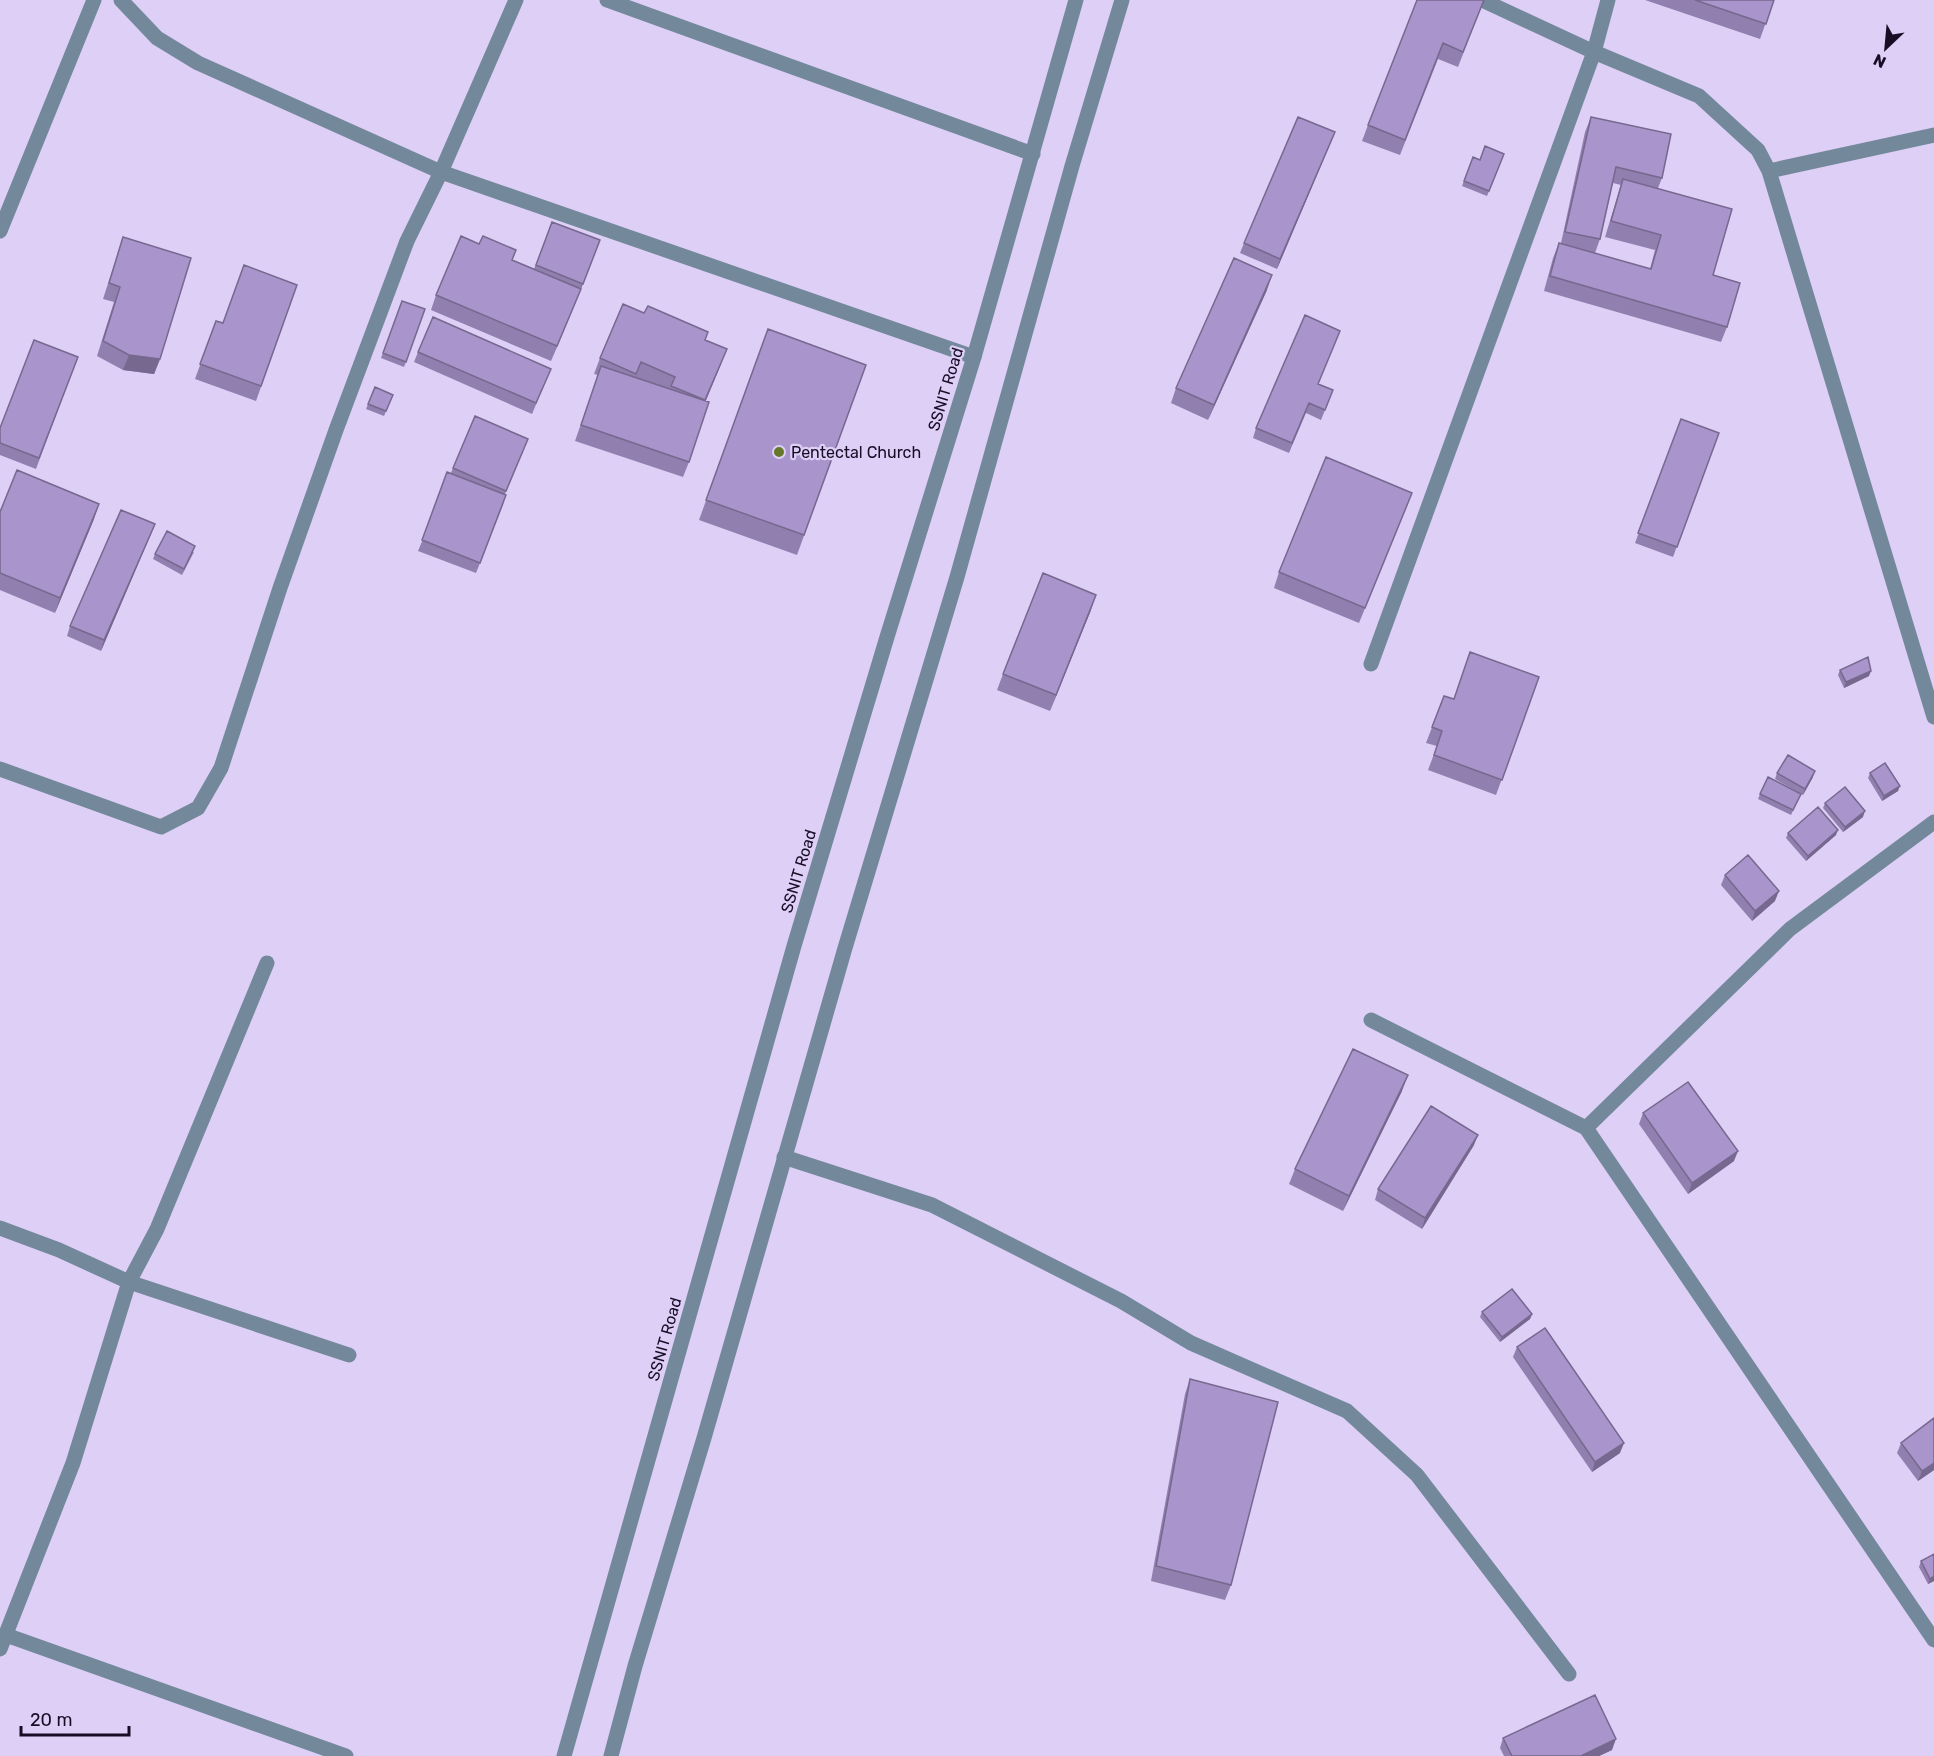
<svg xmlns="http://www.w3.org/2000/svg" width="1934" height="1756" font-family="Rubik,sans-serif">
  <rect width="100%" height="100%" fill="#decff7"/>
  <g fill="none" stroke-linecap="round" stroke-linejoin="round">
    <path stroke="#73899b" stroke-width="15" d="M 121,0 L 157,38 L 198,63 L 441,172 L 974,357
      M 607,0 L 1033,154
      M 1482,0 L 1594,52 L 1699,96 L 1758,150 L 1769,171 L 1934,717
      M 1769,171 L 1934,135
      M 0,231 L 94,0
      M 1371,664 L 1594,52 L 1608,0
      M 0,769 L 161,827 L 198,808 L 221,768 L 280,588 L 336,430 L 407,241 L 441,172 L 516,0
      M 1934,822 L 1790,929 L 1586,1128 L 1934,1640
      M 1371,1020 L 1586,1128
      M 784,1157 L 932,1205 L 1121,1301 L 1191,1343 L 1347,1411 L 1417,1475 L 1569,1674
      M 0,1228 L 59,1250 L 129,1282 L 349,1355
      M 6,1635 L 346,1756
      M 0,1649 L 73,1463 L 129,1282 L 157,1229 L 267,963"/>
    <path stroke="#73899b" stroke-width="15" d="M 564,1756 L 794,946 L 887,637 L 974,357 L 1076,0
      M 611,1756 L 635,1666 L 704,1438 L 845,948 L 957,577 L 1072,166 L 1122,0"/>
  </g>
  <path fill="#917faf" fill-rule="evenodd" d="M 1484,0 L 1458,67 L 1438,59 L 1400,155 L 1362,141 L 1368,125 Z
    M 1645,0 L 1774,0 L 1760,39 Z
    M 1591,117 L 1662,178 L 1658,188 L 1713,275 L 1727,327 L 1721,342 L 1544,291 L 1553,258 L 1559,243 L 1561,243 L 1585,132 ZM 1613,183 L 1621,185 L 1605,237 L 1655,250 L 1650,269 L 1595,253 L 1600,239 Z
    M 1331,142 L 1277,269 L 1240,253 L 1244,243 Z
    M 1504,154 L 1487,196 L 1462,186 L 1473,157 L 1480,160 Z
    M 552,222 L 600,240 L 575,304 L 551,361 L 431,310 L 436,295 L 479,244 L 516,250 L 512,260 L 534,269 Z
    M 123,237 L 160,359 L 154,374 L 123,370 L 97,356 L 114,302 L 103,299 Z
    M 297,285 L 256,401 L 195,379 L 216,321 L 223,323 Z
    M 1267,290 L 1208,420 L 1171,403 L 1176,388 Z
    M 402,301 L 425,309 L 404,367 L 381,358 Z
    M 768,329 L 866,365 L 797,555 L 699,520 Z
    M 1340,331 L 1318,384 L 1333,390 L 1321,420 L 1306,413 L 1289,453 L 1253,438 L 1256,428 Z
    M 706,340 L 721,364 L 705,401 L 689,462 L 683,477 L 575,441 L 598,375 L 594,374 L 600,358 Z
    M 418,352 L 551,369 L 532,414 L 414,362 Z
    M 78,357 L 36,469 L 0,455 L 0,428 Z
    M 375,387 L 393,395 L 384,416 L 366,409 Z
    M 475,416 L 528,439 L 505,494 L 503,505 L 476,573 L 418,551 Z
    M 1681,419 L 1719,433 L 1673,557 L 1635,543 Z
    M 1412,493 L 1359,623 L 1274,588 L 1279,572 Z
    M 0,512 L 94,519 L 55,613 L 0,590 Z
    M 155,524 L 101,651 L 67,636 L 70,626 Z
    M 194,552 L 182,575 L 153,559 L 155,554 Z
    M 1091,610 L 1050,711 L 997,690 L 1003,674 Z
    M 1840,670 L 1869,676 L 1844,688 L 1838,675 Z
    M 1539,677 L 1496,795 L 1428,770 L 1437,746 L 1426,743 L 1444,696 L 1453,699 Z
    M 1777,773 L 1813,777 L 1803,795 L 1775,779 Z
    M 1870,773 L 1898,791 L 1882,801 L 1868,778 Z
    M 1760,794 L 1801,794 L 1791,815 L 1758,799 Z
    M 1825,803 L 1863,817 L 1843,832 L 1823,808 Z
    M 1788,833 L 1836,835 L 1806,861 L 1786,838 Z
    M 1725,875 L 1775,901 L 1752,921 L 1721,885 Z
    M 1402,1091 L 1343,1211 L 1289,1184 L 1295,1169 Z
    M 1643,1113 L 1734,1161 L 1688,1194 L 1639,1124 Z
    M 1474,1145 L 1422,1229 L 1375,1200 L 1378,1189 Z
    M 1482,1312 L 1532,1314 L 1530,1319 L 1500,1342 L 1480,1317 Z
    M 1517,1347 L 1620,1453 L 1592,1472 L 1513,1357 Z
    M 1190,1379 L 1231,1585 L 1225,1600 L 1151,1581 L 1185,1394 Z
    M 1901,1443 L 1934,1470 L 1918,1481 L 1897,1453 Z
    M 1921,1561 L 1934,1581 L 1928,1584 L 1919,1567 Z
    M 1503,1738 L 1612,1750 L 1599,1756 L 1504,1756 L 1500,1748 Z"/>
  <path fill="#76688e" d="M 1335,132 L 1331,142 L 1277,269 L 1280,259 Z
    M 600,240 L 575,304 L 551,361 L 557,346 Z
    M 1272,275 L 1267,290 L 1208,420 L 1214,405 Z
    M 727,349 L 721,364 L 700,415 L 705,400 Z
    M 129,355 L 160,359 L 154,374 L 123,370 Z
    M 99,504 L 94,519 L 55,613 L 60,598 Z
    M 155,524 L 151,534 L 101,651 L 104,640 Z
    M 1096,595 L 1091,610 L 1050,711 L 1056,695 Z
    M 1871,671 L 1869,676 L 1844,688 L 1846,682 Z
    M 1815,771 L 1813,777 L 1803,795 L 1805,789 Z
    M 1900,786 L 1898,791 L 1882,801 L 1884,796 Z
    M 1865,811 L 1863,817 L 1843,832 L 1845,827 Z
    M 1838,830 L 1836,835 L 1806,861 L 1808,856 Z
    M 1779,891 L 1775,901 L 1752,921 L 1755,911 Z
    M 1408,1075 L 1402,1091 L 1343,1211 L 1349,1196 Z
    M 1478,1135 L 1474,1145 L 1422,1229 L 1425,1218 Z
    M 1738,1151 L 1734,1161 L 1688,1194 L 1692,1183 Z
    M 1532,1314 L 1530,1319 L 1500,1342 L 1502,1337 Z
    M 1624,1443 L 1620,1453 L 1592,1472 L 1595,1462 Z
    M 1934,1463 L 1934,1470 L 1918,1481 L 1922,1471 Z
    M 1934,1576 L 1934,1581 L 1928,1584 L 1930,1579 Z
    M 1616,1739 L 1612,1750 L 1599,1756 L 1581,1756 Z"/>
  <path fill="#a994cb" stroke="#76688e" stroke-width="1.5" d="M 1417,0 L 1484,0 L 1463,52 L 1443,43 L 1405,140 L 1368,125 Z
    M 1695,0 L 1774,0 L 1766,24 Z
    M 1298,117 L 1335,132 L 1280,259 L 1244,243 Z
    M 1591,117 L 1671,134 L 1662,178 L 1616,167 L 1600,239 L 1565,232 Z
    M 1485,146 L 1504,154 L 1489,191 L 1464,181 L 1473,157 L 1480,160 Z
    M 1623,179 L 1732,209 L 1713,275 L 1740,283 L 1727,327 L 1550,276 L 1559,243 L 1651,269 L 1661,235 L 1611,221 Z
    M 552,222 L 600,240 L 583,284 L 536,265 Z
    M 461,236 L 479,244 L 483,236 L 516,250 L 512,260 L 581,289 L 557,346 L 436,295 Z
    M 123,237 L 191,258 L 160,359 L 129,355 L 103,341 L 120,287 L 109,283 Z
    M 1234,258 L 1272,275 L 1214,405 L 1176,388 Z
    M 244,265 L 297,285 L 261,386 L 200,364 L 216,321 L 223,323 Z
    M 402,301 L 425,309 L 406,362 L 383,353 Z
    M 623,304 L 644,313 L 648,306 L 708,332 L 705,340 L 727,349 L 705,400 L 671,386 L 675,377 L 641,362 L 636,374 L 600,358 Z
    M 1305,315 L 1340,331 L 1318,384 L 1333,390 L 1325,410 L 1309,403 L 1292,443 L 1256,428 Z
    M 433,317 L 551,369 L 536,403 L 418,352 Z
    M 768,329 L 866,365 L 804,535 L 706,500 Z
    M 34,340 L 78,357 L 39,458 L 0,443 L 0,428 Z
    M 601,366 L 709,402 L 689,462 L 581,425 Z
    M 375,387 L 393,395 L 386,411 L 368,404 Z
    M 475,416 L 528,439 L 506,491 L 453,468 Z
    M 1681,419 L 1719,433 L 1677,547 L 1638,533 Z
    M 1326,457 L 1412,493 L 1365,608 L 1279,572 Z
    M 17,470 L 99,504 L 60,598 L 0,573 L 0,512 Z
    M 447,472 L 506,495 L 480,563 L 422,540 Z
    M 121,510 L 155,524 L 104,640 L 70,626 Z
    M 167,531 L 195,546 L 184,569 L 155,554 Z
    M 1043,573 L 1096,595 L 1056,695 L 1003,674 Z
    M 1470,652 L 1539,677 L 1502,780 L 1434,755 L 1442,731 L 1432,727 L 1444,696 L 1454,699 Z
    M 1868,657 L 1871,671 L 1846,682 L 1840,670 Z
    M 1788,755 L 1815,771 L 1805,789 L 1777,773 Z
    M 1885,763 L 1900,786 L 1884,796 L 1870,773 Z
    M 1768,777 L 1801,794 L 1793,810 L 1760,794 Z
    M 1845,787 L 1865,811 L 1845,827 L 1825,803 Z
    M 1818,807 L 1838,830 L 1808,856 L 1788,833 Z
    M 1748,855 L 1779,891 L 1755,911 L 1725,875 Z
    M 1353,1049 L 1408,1075 L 1349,1196 L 1295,1169 Z
    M 1688,1082 L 1738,1151 L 1692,1183 L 1643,1113 Z
    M 1431,1106 L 1478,1135 L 1425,1218 L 1378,1189 Z
    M 1512,1289 L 1532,1314 L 1502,1337 L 1482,1312 Z
    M 1545,1328 L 1624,1443 L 1595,1462 L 1517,1347 Z
    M 1190,1379 L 1278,1402 L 1231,1585 L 1156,1566 Z
    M 1934,1418 L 1934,1463 L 1922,1471 L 1901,1443 Z
    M 1934,1554 L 1934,1576 L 1930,1579 L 1921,1561 Z
    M 1595,1695 L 1616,1739 L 1581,1756 L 1512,1756 L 1503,1738 Z"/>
  <circle fill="#647828" stroke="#decff7" stroke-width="2" cx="779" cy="452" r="6"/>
  <g text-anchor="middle" stroke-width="4.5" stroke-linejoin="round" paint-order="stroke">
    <g font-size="16" fill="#170d25" stroke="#decff7">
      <text transform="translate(945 389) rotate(-73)" y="6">SSNIT Road</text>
      <text transform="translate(798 871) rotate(-73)" y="6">SSNIT Road</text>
      <text transform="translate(664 1339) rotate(-74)" y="6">SSNIT Road</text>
    </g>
    <g font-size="16" fill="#170d25" stroke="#decff7" text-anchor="start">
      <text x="791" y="458">Pentectal Church</text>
    </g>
  </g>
  <g transform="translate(1886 48) rotate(206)" stroke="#decff7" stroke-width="4.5" paint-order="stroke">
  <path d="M0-4.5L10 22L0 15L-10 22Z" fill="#170d25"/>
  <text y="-9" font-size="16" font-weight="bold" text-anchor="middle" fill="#170d25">N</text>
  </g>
  <path d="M21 1726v9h108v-9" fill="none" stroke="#170d25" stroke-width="3"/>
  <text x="30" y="1726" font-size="18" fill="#170d25" stroke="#decff7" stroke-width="4.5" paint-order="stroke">20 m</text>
</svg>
